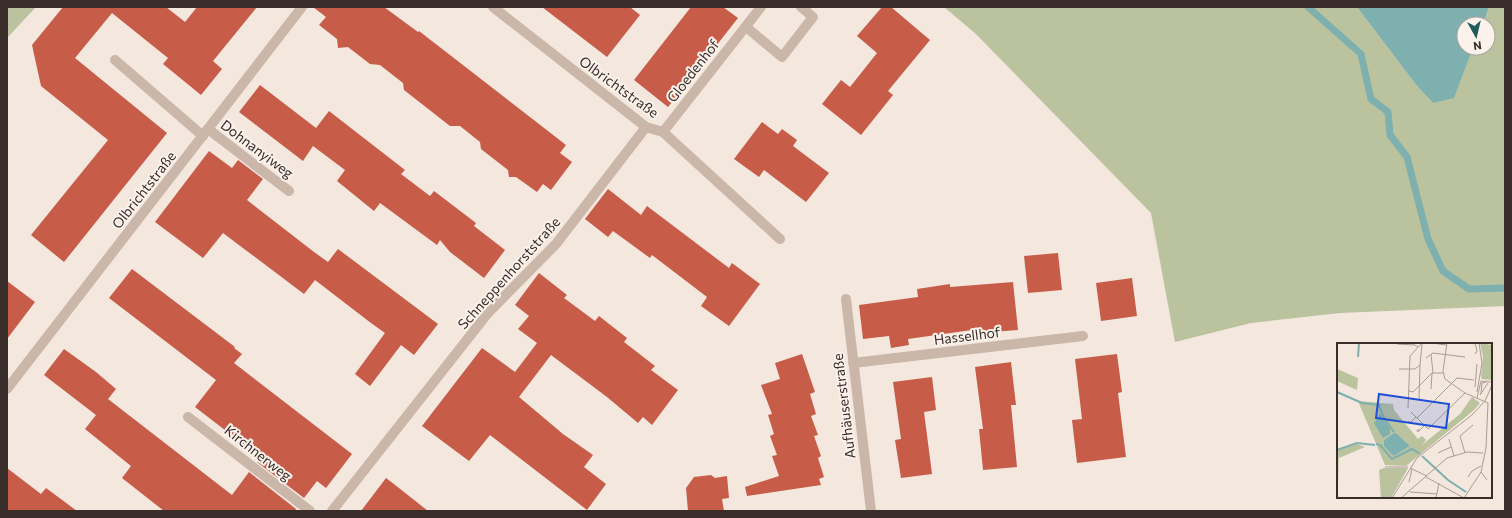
<svg xmlns="http://www.w3.org/2000/svg" width="1512" height="518" font-family="Commissioner,sans-serif">
  <rect width="100%" height="100%" fill="#f3e7de"/>
  <path fill="#bac29e" d="M 7,7 L 36,7 L 7,38 Z
    M 944,7 L 1357,7 L 1417,86 L 1433,103 L 1454,97 L 1473,48 L 1488,48 L 1488,24 L 1483,24 L 1489,7 L 1505,7 L 1505,306 L 1340,313 L 1251,323 L 1175,342 L 1151,213 L 976,34 Z"/>
  <path fill="#7db0ae" d="M 1357,7 L 1489,7 L 1483,24 L 1464,24 L 1464,48 L 1473,48 L 1454,98 L 1433,103 L 1417,86 Z"/>
  <g fill="none" stroke-linecap="round" stroke-linejoin="round">
    <path stroke="#7db0ae" stroke-width="7" d="M 1308,7 L 1361,54 L 1371,99 L 1388,112 L 1390,135 L 1407,157 L 1428,239 L 1443,271 L 1469,289 L 1505,288"/>
  </g>
  <path fill="#c75c49" d="M 63,7 L 166,7 L 185,22 L 197,7 L 257,7 L 213,61 L 222,69 L 201,95 L 163,64 L 168,58 L 112,13 L 75,58 L 167,133 L 64,262 L 31,235 L 108,140 L 41,86 L 32,45 Z
    M 313,7 L 384,7 L 418,32 L 419,31 L 566,145 L 560,153 L 572,162 L 551,190 L 543,184 L 537,192 L 516,177 L 509,177 L 508,170 L 481,149 L 480,142 L 460,126 L 450,126 L 404,90 L 403,83 L 380,65 L 370,64 L 348,47 L 338,48 L 337,39 L 319,25 L 326,17 Z
    M 542,7 L 630,7 L 640,15 L 607,57 Z
    M 691,7 L 723,7 L 738,18 L 668,107 L 634,80 Z
    M 882,7 L 891,7 L 930,40 L 888,91 L 893,95 L 861,135 L 822,104 L 841,80 L 850,87 L 877,53 L 857,36 Z
    M 260,85 L 316,128 L 329,111 L 405,170 L 401,174 L 430,196 L 434,191 L 476,223 L 474,226 L 505,250 L 484,278 L 450,252 L 440,240 L 437,245 L 380,203 L 374,211 L 337,181 L 345,170 L 313,146 L 303,161 L 239,112 Z
    M 762,122 L 778,134 L 782,129 L 797,140 L 793,146 L 829,173 L 806,202 L 764,170 L 759,177 L 734,159 Z
    M 209,151 L 232,168 L 238,160 L 263,179 L 247,200 L 314,252 L 328,262 L 338,249 L 438,324 L 414,355 L 401,345 L 370,386 L 355,374 L 385,333 L 371,323 L 315,280 L 304,294 L 223,233 L 203,258 L 155,222 Z
    M 608,189 L 641,215 L 647,206 L 729,268 L 732,263 L 760,284 L 729,326 L 701,306 L 707,297 L 652,255 L 650,258 L 613,231 L 608,237 L 585,219 Z
    M 1058,253 L 1062,290 L 1028,293 L 1024,256 Z
    M 132,269 L 235,347 L 234,348 L 242,354 L 234,363 L 352,454 L 326,488 L 317,481 L 304,498 L 257,462 L 260,457 L 195,407 L 216,380 L 109,298 Z
    M 539,273 L 567,295 L 564,298 L 595,321 L 599,316 L 627,338 L 624,342 L 655,366 L 651,370 L 678,390 L 652,425 L 643,417 L 638,423 L 607,397 L 551,355 L 519,397 L 563,434 L 593,455 L 584,467 L 606,484 L 587,510 L 490,435 L 469,461 L 422,426 L 482,348 L 515,372 L 537,343 L 518,329 L 529,316 L 515,305 Z
    M 1132,278 L 1137,316 L 1101,321 L 1096,283 Z
    M 7,281 L 35,302 L 7,339 Z
    M 1013,282 L 1018,330 L 979,333 L 979,329 L 908,339 L 909,345 L 891,348 L 889,336 L 863,339 L 859,305 L 918,297 L 917,289 L 950,284 L 950,287 Z
    M 64,349 L 96,372 L 116,389 L 108,399 L 232,495 L 249,472 L 296,509 L 295,511 L 164,511 L 122,478 L 131,466 L 85,429 L 96,415 L 44,375 Z
    M 802,354 L 815,392 L 810,394 L 816,414 L 811,416 L 818,435 L 814,436 L 821,456 L 818,458 L 824,477 L 819,479 L 821,485 L 747,496 L 745,487 L 779,476 L 772,456 L 777,455 L 770,436 L 774,434 L 768,415 L 772,414 L 761,385 L 780,379 L 775,363 Z
    M 1117,354 L 1122,392 L 1118,393 L 1126,457 L 1077,463 L 1072,420 L 1082,419 L 1075,359 Z
    M 1011,362 L 1016,405 L 1011,405 L 1017,467 L 983,470 L 979,429 L 983,429 L 975,367 Z
    M 932,377 L 936,410 L 924,412 L 932,474 L 901,478 L 895,440 L 901,439 L 893,382 Z
    M 7,468 L 41,494 L 46,488 L 77,511 L 7,511 Z
    M 711,475 L 715,478 L 727,476 L 729,498 L 722,499 L 724,511 L 688,511 L 686,488 L 694,477 Z
    M 386,478 L 399,488 L 428,511 L 361,511 Z"/>
  <g fill="none" stroke-linecap="round" stroke-linejoin="round">
    <path stroke="#cbb6aa" stroke-width="10" d="M 115,60 L 203,136
      M 208,129 L 289,191
      M 188,417 L 310,511"/>
    <path stroke="#cbb6aa" stroke-width="10" d="M 493,7 L 646,127 L 663,132 L 780,239
      M 746,27 L 782,57 L 813,17 L 801,7
      M 663,132 L 761,7
      M 846,299 L 871,511
      M 853,363 L 1083,336
      M 7,389 L 302,7
      M 332,511 L 488,313 L 556,244 L 646,127"/>
  </g>
  <g text-anchor="middle" stroke-width="4" stroke-linejoin="round" paint-order="stroke">
    <g font-size="14" fill="#392d2a" stroke="#faf2eb">
      <text transform="translate(693 71) rotate(-52)" y="5">Gloedenhof</text>
      <text transform="translate(619 87) rotate(36)" y="5">Olbrichtstraße</text>
      <text transform="translate(257 149) rotate(37)" y="5">Dohnanyiweg</text>
      <text transform="translate(144 190) rotate(-52)" y="5">Olbrichtstraße</text>
      <text transform="translate(509 273) rotate(-48)" y="5">Schneppenhorststraße</text>
      <text transform="translate(967 336) rotate(-7)" y="5">Hassellhof</text>
      <text transform="translate(844 406) rotate(-97)" y="5">Aufhäuserstraße</text>
      <text transform="translate(258 453) rotate(38)" y="5">Kirchnerweg</text>
    </g>
  </g>
  <g transform="translate(1337 343)">
    <rect width="155" height="155" fill="#f3e7de"/>
    <path d="M 143,0 L 155,2 L 154,37 L 145,36 L 144,33 L 146,14 ZM 0,26 L 21,35 L 20,47 L 0,38 ZM 135,54 L 143,60 L 137,67 L 69,123 L 48,122 L 21,58 L 56,61 L 57,67 L 81,96 L 85,93 L 89,97 L 85,102 L 123,71 ZM 58,89 L 73,103 L 57,113 L 47,97 ZM 20,101 L 28,104 L 2,115 L 2,143 L 1,107 ZM 47,125 L 71,125 L 54,155 L 44,155 L 42,127 Z" fill="#bac29e" fill-rule="evenodd"/>
    <path d="M 43,71 L 53,85 L 53,91 L 46,95 L 37,80 ZM 58,89 L 73,103 L 57,113 L 47,103 L 47,97 Z" fill="#7db0ae"/>
    <path fill="none" stroke="#7db0ae" stroke-width="2" d="M 21,14 L 22,0M 0,49 L 25,60 L 42,62 L 46,73 L 57,89M 39,101 L 43,102 L 55,116 L 75,106 L 83,111M 0,107 L 20,100 L 38,102M 85,113 L 111,137 L 129,149"/>
    <path fill="none" stroke="#a99d96" stroke-width="1" d="M 95,0 L 109,2M 110,0 L 106,28 L 108,36 L 128,50 L 151,60M 60,1 L 78,2 L 81,4M 136,1 L 138,0 L 140,8 L 138,11M 94,11 L 96,30M 89,15 L 96,10 L 128,14M 83,22 L 85,1M 62,26 L 78,26 L 83,22 L 82,56M 138,44 L 140,21M 94,46 L 95,30M 72,48 L 76,49 L 95,30 L 106,30M 140,49 L 145,20 L 142,0M 144,51 L 145,40 L 149,39M 143,52 L 151,40M 140,55 L 144,38 L 154,39M 71,65 L 73,13 L 85,0M 74,69 L 91,86 L 128,50M 80,75 L 120,35 L 137,37M 74,79 L 71,79 L 73,80 L 79,74M 83,87 L 80,87 L 81,89 L 87,83M 112,96 L 117,113M 101,110 L 114,104M 128,110 L 123,93 L 136,82M 48,124 L 71,124M 73,125 L 90,133M 89,134 L 127,155M 131,134 L 135,128 L 144,123M 150,137 L 144,129 L 149,105 L 151,60M 72,139 L 75,126M 73,149 L 100,151M 55,155 L 80,115 L 135,72 L 148,58 L 155,42M 64,155 L 110,115 L 130,109 L 146,110M 99,155 L 102,140M 127,155 L 144,129"/>
    <path fill="#1d4ed8" fill-opacity="0.15" stroke="#1d4ed8" stroke-width="2" d="M 42,51 L 112,61 L 109,85 L 39,75 Z"/>
    <rect width="155" height="155" fill="none" stroke="#392d2a" stroke-width="2"/>
  </g>
  <rect width="1512" height="518" fill="none" stroke="#392d2a" stroke-width="16"/>
  <g transform="translate(1476 36) rotate(172)"><circle r="19" fill="#faf2eb" stroke="#ada39e"/>
  <path d="M0-3L7 15L0 10L-7 15Z" fill="#1e5b59"/>
  <text y="-6" font-size="11" font-weight="bold" text-anchor="middle" fill="#392d2a">N</text>
  </g>
</svg>
